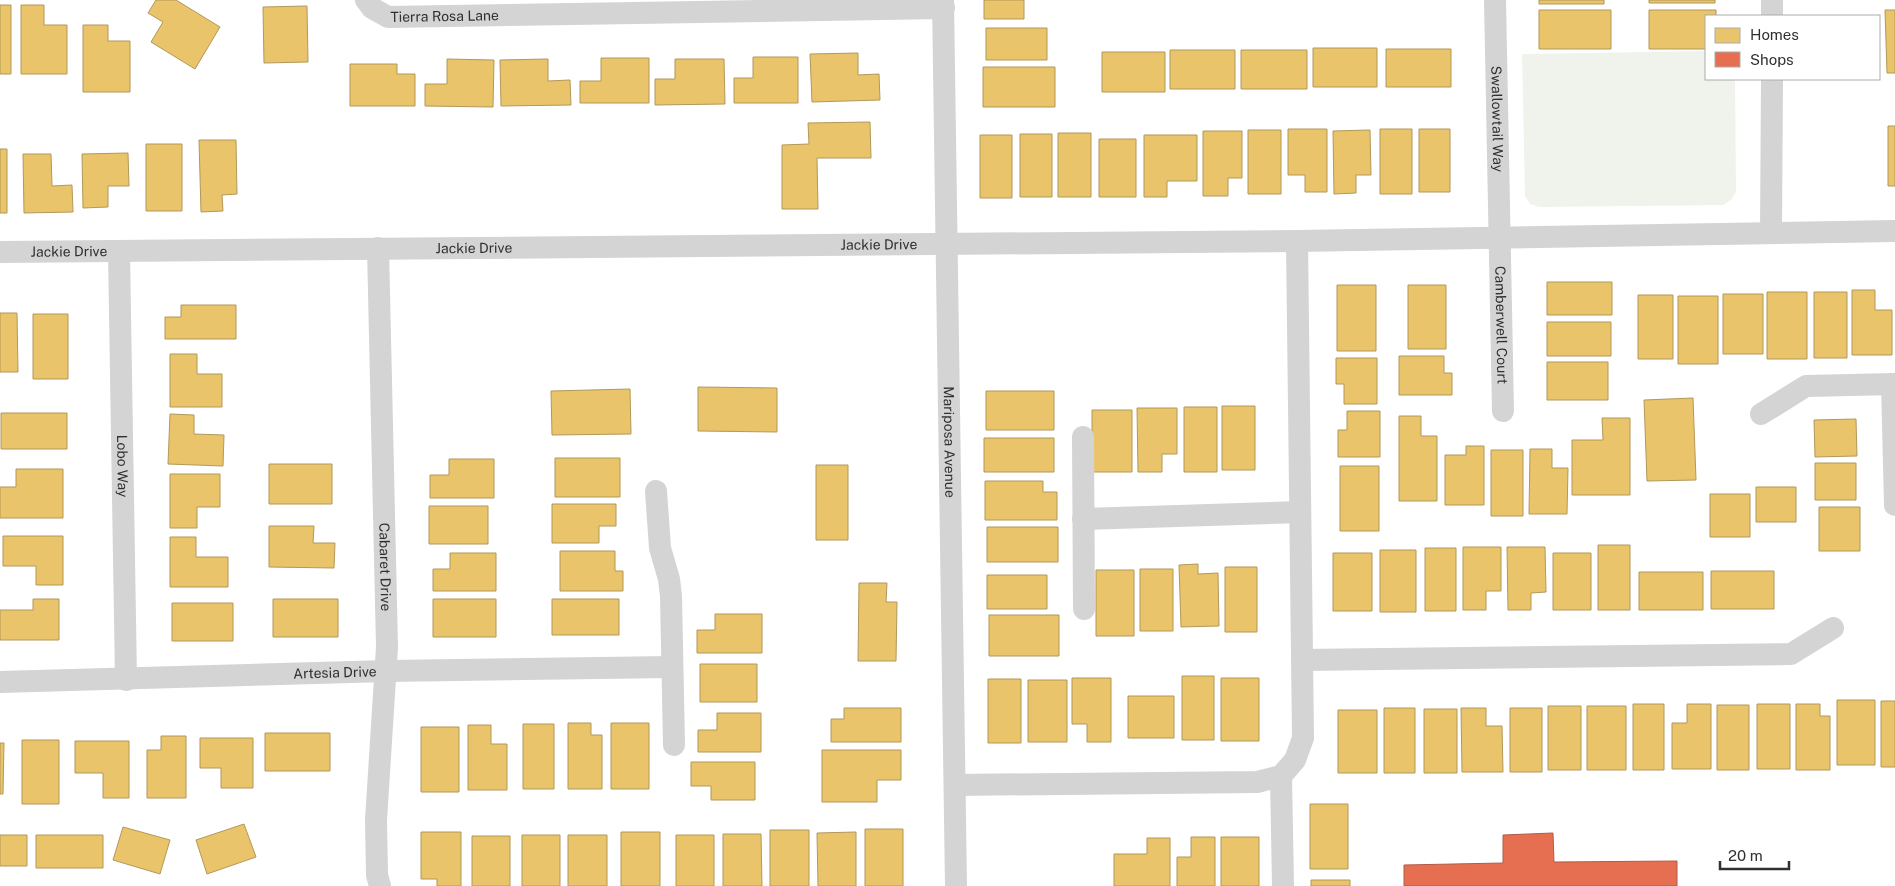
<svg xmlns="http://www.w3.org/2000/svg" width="1895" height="886" font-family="'Public Sans',sans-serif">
  <rect width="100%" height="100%" fill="#fff"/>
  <path fill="#f0f3ec" d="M 1706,51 L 1706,79 L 1735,79 L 1736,192 L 1732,199 L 1723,205 L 1540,207 L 1530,204 L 1525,196 L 1522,54 Z"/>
  <path fill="#e9c46a" stroke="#b29859" d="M 156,0 L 176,0 L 220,27 L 195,69 L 151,42 L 163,22 L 148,13 Z
    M 984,0 L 1024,0 L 1024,19 L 984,19 Z
    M 1539,0 L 1604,0 L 1604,4 L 1539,4 Z
    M 1649,0 L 1715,0 L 1715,3 L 1649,3 Z
    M 0,5 L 11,5 L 11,74 L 0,74 Z
    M 21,5 L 44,5 L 44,25 L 67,25 L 67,74 L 21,74 Z
    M 307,6 L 308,62 L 264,63 L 263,7 Z
    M 1539,10 L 1611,10 L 1611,49 L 1539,49 Z
    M 1649,10 L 1716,10 L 1716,16 L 1706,16 L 1706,49 L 1649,49 Z
    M 1885,10 L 1895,10 L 1895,73 L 1887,73 Z
    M 83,25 L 108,25 L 108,41 L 130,41 L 130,92 L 83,92 Z
    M 986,28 L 1047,28 L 1047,60 L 986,60 Z
    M 1313,48 L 1377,48 L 1377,87 L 1313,87 Z
    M 1386,49 L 1451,49 L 1451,87 L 1386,87 Z
    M 1170,50 L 1235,50 L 1235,89 L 1170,89 Z
    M 1241,50 L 1307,50 L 1307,89 L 1241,89 Z
    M 1102,52 L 1165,52 L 1165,92 L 1102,92 Z
    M 858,53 L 858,75 L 879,74 L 880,100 L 812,102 L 810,54 Z
    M 753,57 L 798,57 L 798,103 L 734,103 L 734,78 L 753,78 Z
    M 601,58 L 649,58 L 649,103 L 580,103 L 580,81 L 601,81 Z
    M 447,59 L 494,60 L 493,107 L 425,106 L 425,84 L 447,84 Z
    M 548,59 L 548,81 L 570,80 L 571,105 L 501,106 L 500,60 Z
    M 675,59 L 724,59 L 725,104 L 655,105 L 655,79 L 675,79 Z
    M 350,64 L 397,64 L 397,74 L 415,74 L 415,106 L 350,106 Z
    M 983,67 L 1055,67 L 1055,107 L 983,107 Z
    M 870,122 L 871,158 L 817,158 L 818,209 L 782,209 L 782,145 L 809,144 L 808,123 Z
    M 1888,126 L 1895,126 L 1895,186 L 1888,186 Z
    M 1288,129 L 1327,129 L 1327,192 L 1305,192 L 1305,175 L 1288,175 Z
    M 1380,129 L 1412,129 L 1412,194 L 1380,194 Z
    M 1419,129 L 1450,129 L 1450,192 L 1419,192 Z
    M 1248,130 L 1281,130 L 1281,194 L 1248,194 Z
    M 1370,130 L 1371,175 L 1356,175 L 1356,193 L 1334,194 L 1333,131 Z
    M 1203,131 L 1242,131 L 1242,178 L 1228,178 L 1228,196 L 1203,196 Z
    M 1058,133 L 1091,133 L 1091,197 L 1058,197 Z
    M 1020,134 L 1052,134 L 1052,197 L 1020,197 Z
    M 980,135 L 1012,135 L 1012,198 L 980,198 Z
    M 1144,135 L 1197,135 L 1197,181 L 1167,181 L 1167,197 L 1144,197 Z
    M 1099,139 L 1136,139 L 1136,197 L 1099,197 Z
    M 199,140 L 236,140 L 237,194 L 222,195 L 223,211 L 201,212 Z
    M 146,144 L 182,144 L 182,211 L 146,211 Z
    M 0,149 L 7,149 L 7,213 L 0,213 Z
    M 128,153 L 129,186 L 108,186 L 108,207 L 83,208 L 82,154 Z
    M 23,154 L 51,154 L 52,186 L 72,185 L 73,212 L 24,213 Z
    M 1547,282 L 1612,282 L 1612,315 L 1547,315 Z
    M 1337,285 L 1376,285 L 1376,351 L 1337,351 Z
    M 1408,285 L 1446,285 L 1446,349 L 1408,349 Z
    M 1852,290 L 1875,290 L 1875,310 L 1892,310 L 1892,355 L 1852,355 Z
    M 1767,292 L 1807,292 L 1807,359 L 1767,359 Z
    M 1814,292 L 1847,292 L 1847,358 L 1814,358 Z
    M 1723,294 L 1763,294 L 1763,354 L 1723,354 Z
    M 1638,295 L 1673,295 L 1673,359 L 1638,359 Z
    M 1678,296 L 1718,296 L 1718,364 L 1678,364 Z
    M 181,305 L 236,305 L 236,339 L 165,339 L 165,317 L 181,317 Z
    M 0,313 L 17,313 L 18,372 L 0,372 Z
    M 33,314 L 68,314 L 68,379 L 33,379 Z
    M 1547,322 L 1611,322 L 1611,356 L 1547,356 Z
    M 170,354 L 197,354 L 197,374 L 222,374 L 222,407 L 170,407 Z
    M 1399,356 L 1444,356 L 1444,373 L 1452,373 L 1452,395 L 1399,395 Z
    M 1336,358 L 1377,358 L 1377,404 L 1344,404 L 1344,384 L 1336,384 Z
    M 1547,362 L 1608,362 L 1608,400 L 1547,400 Z
    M 698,387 L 777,388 L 777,432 L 698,431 Z
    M 630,389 L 631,434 L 552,435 L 551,391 Z
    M 986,391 L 1054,391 L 1054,430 L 986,430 Z
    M 1693,398 L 1696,480 L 1647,481 L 1644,400 Z
    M 1222,406 L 1255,406 L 1255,470 L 1222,470 Z
    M 1184,407 L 1217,407 L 1217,472 L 1184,472 Z
    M 1137,408 L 1177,408 L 1177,454 L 1162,454 L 1162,472 L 1138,472 Z
    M 1092,410 L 1132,410 L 1132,472 L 1092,472 Z
    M 1347,411 L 1380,411 L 1380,457 L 1338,457 L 1338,430 L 1347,430 Z
    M 1,413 L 67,413 L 67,449 L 1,449 Z
    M 170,414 L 194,415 L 194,434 L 224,435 L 223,466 L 168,464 Z
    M 1399,416 L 1421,416 L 1421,436 L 1437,436 L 1437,501 L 1399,501 Z
    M 1602,418 L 1630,418 L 1630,495 L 1572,495 L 1572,440 L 1603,440 Z
    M 1856,419 L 1857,456 L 1815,457 L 1814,420 Z
    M 984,438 L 1054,438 L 1054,472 L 984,472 Z
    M 1466,446 L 1484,446 L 1484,505 L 1445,505 L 1445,455 L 1466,455 Z
    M 1530,449 L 1552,449 L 1552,468 L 1568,468 L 1567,514 L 1529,514 Z
    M 1491,450 L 1523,450 L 1523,516 L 1491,516 Z
    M 555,458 L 620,458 L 620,497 L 555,497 Z
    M 449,459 L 494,459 L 494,498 L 430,498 L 430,475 L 449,475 Z
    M 1815,463 L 1856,463 L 1856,500 L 1815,500 Z
    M 269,464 L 332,464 L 332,504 L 269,504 Z
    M 816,465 L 848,465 L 848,540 L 816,540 Z
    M 1340,466 L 1379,466 L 1379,531 L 1340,531 Z
    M 16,469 L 63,469 L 63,518 L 0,518 L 0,487 L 16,487 Z
    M 170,474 L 220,474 L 220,507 L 197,507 L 197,528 L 170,528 Z
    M 985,481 L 1043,481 L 1043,492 L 1057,492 L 1057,520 L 985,520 Z
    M 1756,487 L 1796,487 L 1796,522 L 1756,522 Z
    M 1710,494 L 1750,494 L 1750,537 L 1710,537 Z
    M 552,504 L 616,504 L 616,526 L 599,526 L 599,543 L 552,543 Z
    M 429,506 L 488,506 L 488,544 L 429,544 Z
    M 1819,507 L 1860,507 L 1860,551 L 1819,551 Z
    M 269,526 L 314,526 L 313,543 L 335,543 L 334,568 L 269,567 Z
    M 987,527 L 1058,527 L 1058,562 L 987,562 Z
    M 3,536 L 63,536 L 63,585 L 36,585 L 36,566 L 3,566 Z
    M 170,537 L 196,537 L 196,557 L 228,557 L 228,587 L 170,587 Z
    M 1598,545 L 1630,545 L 1630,610 L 1598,610 Z
    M 1463,547 L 1501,547 L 1501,591 L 1486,591 L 1486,610 L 1463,610 Z
    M 1507,547 L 1545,547 L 1546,592 L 1531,593 L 1531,610 L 1508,610 Z
    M 1425,548 L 1456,548 L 1456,611 L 1425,611 Z
    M 1380,550 L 1416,550 L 1416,612 L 1380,612 Z
    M 560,551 L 615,551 L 615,571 L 623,571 L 623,591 L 560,591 Z
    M 450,553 L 496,553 L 496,591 L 433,591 L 433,569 L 450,569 Z
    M 1333,553 L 1372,553 L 1372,611 L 1333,611 Z
    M 1553,553 L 1591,553 L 1591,610 L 1553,610 Z
    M 1198,564 L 1198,574 L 1218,573 L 1219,626 L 1181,627 L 1179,565 Z
    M 1225,567 L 1257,567 L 1257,632 L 1225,632 Z
    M 1140,569 L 1173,569 L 1173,631 L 1140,631 Z
    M 1096,570 L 1134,570 L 1134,636 L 1096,636 Z
    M 1711,571 L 1774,571 L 1774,609 L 1711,609 Z
    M 1639,572 L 1703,572 L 1703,610 L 1639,610 Z
    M 987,575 L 1047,575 L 1047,609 L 987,609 Z
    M 859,583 L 887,583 L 886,602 L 897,602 L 896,661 L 858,661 Z
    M 33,599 L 59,599 L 59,640 L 0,640 L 0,610 L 33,610 Z
    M 273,599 L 338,599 L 338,637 L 273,637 Z
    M 433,599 L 496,599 L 496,637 L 433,637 Z
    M 552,599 L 619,599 L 619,635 L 552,635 Z
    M 172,603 L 233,603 L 233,641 L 172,641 Z
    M 715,614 L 762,614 L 762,653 L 697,653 L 697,630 L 715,630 Z
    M 989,615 L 1059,615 L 1059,656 L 989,656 Z
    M 700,664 L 757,664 L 757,702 L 700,702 Z
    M 1182,676 L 1214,676 L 1214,740 L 1182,740 Z
    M 1072,678 L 1111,678 L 1111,742 L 1087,742 L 1087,724 L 1072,724 Z
    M 1221,678 L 1259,678 L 1259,741 L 1221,741 Z
    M 988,679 L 1021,679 L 1021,743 L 988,743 Z
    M 1028,680 L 1067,680 L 1067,742 L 1028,742 Z
    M 1128,696 L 1174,696 L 1174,738 L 1128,738 Z
    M 1837,700 L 1875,700 L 1875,765 L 1837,765 Z
    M 1881,701 L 1895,701 L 1895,767 L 1881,767 Z
    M 1633,704 L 1664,704 L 1664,770 L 1633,770 Z
    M 1687,704 L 1711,704 L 1711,769 L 1672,769 L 1672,723 L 1687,723 Z
    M 1757,704 L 1790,704 L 1790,769 L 1757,769 Z
    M 1796,704 L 1820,704 L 1820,716 L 1830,716 L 1830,770 L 1796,770 Z
    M 1717,705 L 1749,705 L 1749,770 L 1717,770 Z
    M 1548,706 L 1581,706 L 1581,770 L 1548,770 Z
    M 1587,706 L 1626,706 L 1626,770 L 1587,770 Z
    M 844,708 L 901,708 L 901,742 L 831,742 L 831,719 L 844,719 Z
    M 1384,708 L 1415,708 L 1415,773 L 1384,773 Z
    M 1461,708 L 1486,708 L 1486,726 L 1502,726 L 1503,772 L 1462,772 Z
    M 1510,708 L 1542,708 L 1542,772 L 1510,772 Z
    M 1424,709 L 1457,709 L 1457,773 L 1424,773 Z
    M 1338,710 L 1377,710 L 1377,773 L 1338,773 Z
    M 717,713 L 761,713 L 761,752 L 698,752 L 698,730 L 717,730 Z
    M 568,723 L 591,723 L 591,735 L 602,735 L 602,789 L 568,789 Z
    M 611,723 L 649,723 L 649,789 L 611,789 Z
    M 523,724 L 554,724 L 554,789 L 523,789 Z
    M 468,725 L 491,725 L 491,744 L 507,744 L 507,790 L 468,790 Z
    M 421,727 L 459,727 L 459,792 L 421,792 Z
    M 265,733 L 330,733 L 330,771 L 265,771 Z
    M 161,736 L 186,736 L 186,798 L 147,798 L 147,750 L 161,750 Z
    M 200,738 L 253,738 L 253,788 L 221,788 L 221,768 L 200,768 Z
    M 22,740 L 59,740 L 59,804 L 22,804 Z
    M 75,741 L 129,741 L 129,798 L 103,798 L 103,773 L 75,773 Z
    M 0,743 L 4,743 L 3,794 L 0,794 Z
    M 822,750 L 901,750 L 901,780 L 877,780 L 877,802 L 822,802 Z
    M 691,762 L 755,762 L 755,800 L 711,800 L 711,786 L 691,786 Z
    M 1310,804 L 1348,804 L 1348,869 L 1310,869 Z
    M 244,824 L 256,857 L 207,874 L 196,840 Z
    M 123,827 L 170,840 L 160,874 L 113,860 Z
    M 865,829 L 903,829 L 903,886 L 865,886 Z
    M 770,830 L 809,830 L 809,886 L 770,886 Z
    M 421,832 L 461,832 L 461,886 L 437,886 L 437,879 L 421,879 Z
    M 621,832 L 660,832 L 660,886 L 621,886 Z
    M 856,832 L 856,886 L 818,886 L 817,833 Z
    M 723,834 L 761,834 L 762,886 L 723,886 Z
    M 0,835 L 27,835 L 27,866 L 0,866 Z
    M 36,835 L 103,835 L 103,868 L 36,868 Z
    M 522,835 L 560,835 L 560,886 L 522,886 Z
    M 568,835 L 607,835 L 607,886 L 568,886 Z
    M 676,835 L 714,835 L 714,886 L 676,886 Z
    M 472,836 L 510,836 L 510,886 L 472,886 Z
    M 1191,837 L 1215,837 L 1215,886 L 1177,886 L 1177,857 L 1191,857 Z
    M 1221,837 L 1259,837 L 1259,886 L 1221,886 Z
    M 1147,838 L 1170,838 L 1170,886 L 1114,886 L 1114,854 L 1147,854 Z
    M 1311,880 L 1350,880 L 1350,886 L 1311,886 Z"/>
  <path fill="#e76f51" stroke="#b05c47" d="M 1553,833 L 1554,862 L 1677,861 L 1677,886 L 1404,886 L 1404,865 L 1503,863 L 1503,835 Z"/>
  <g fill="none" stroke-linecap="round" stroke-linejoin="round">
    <g stroke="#d4d4d4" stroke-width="22">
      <path id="s1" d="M 366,0 L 372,8 L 388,17 L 944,8"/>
      <path id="s2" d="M 943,0 L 956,886"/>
      <path id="s3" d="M 1495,0 L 1503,411"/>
      <path d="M 1772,16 L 1772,0"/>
      <path d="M 1771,232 L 1772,79"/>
      <path id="s4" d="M 378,248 L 387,647 L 376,820 L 377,875 L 380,886"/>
      <path id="s5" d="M 0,252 L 1297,241 L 1895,231"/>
      <path id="s6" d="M 119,252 L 126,680"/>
      <path d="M 1892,384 L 1895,505"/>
      <path d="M 1761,414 L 1806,386 L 1895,384"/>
      <path d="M 1083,437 L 1084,609"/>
      <path d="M 656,491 L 660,548 L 669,579 L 671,596 L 674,745"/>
      <path d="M 1083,519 L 1300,512"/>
      <path d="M 1302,660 L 1791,654 L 1833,628"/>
      <path id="s7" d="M 0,682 L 387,671 L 671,667"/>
      <path d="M 1281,776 L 1283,886"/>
      <path d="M 955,785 L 1257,782 L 1281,776 L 1295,760 L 1303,738 L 1297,241"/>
    </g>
  </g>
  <g text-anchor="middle" stroke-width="5" stroke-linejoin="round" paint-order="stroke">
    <g font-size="14" fill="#303030" stroke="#fff">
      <text dy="5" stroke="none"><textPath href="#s1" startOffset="85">Tierra Rosa Lane</textPath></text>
      <text dy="5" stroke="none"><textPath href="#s3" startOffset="119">Swallowtail Way</textPath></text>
      <text dy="5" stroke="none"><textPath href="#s5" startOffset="879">Jackie Drive</textPath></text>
      <text dy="5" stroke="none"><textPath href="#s5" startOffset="474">Jackie Drive</textPath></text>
      <text dy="5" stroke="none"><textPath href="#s5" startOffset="69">Jackie Drive</textPath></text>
      <text dy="5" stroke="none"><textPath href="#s3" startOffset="325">Camberwell Court</textPath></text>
      <text dy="5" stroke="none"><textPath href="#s2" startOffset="442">Mariposa Avenue</textPath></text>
      <text dy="5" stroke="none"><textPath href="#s6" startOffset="214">Lobo Way</textPath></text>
      <text dy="5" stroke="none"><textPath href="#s4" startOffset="319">Cabaret Drive</textPath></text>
      <text dy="5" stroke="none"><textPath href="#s7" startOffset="335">Artesia Drive</textPath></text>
    </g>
  </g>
  <rect x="1705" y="15" width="175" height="65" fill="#ffffff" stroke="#acacac"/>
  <rect x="1715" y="28" width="25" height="15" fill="#e9c46a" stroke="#acacac"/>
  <text x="1750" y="40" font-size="15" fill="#303030">Homes</text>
  <rect x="1715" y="52" width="25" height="15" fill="#e76f51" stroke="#acacac"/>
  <text x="1750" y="65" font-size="15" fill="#303030">Shops</text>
  <path d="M1720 861v8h69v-8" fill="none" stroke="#303030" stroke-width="2.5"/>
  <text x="1728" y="861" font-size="15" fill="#303030" stroke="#ffffff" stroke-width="4" paint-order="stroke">20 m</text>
</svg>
